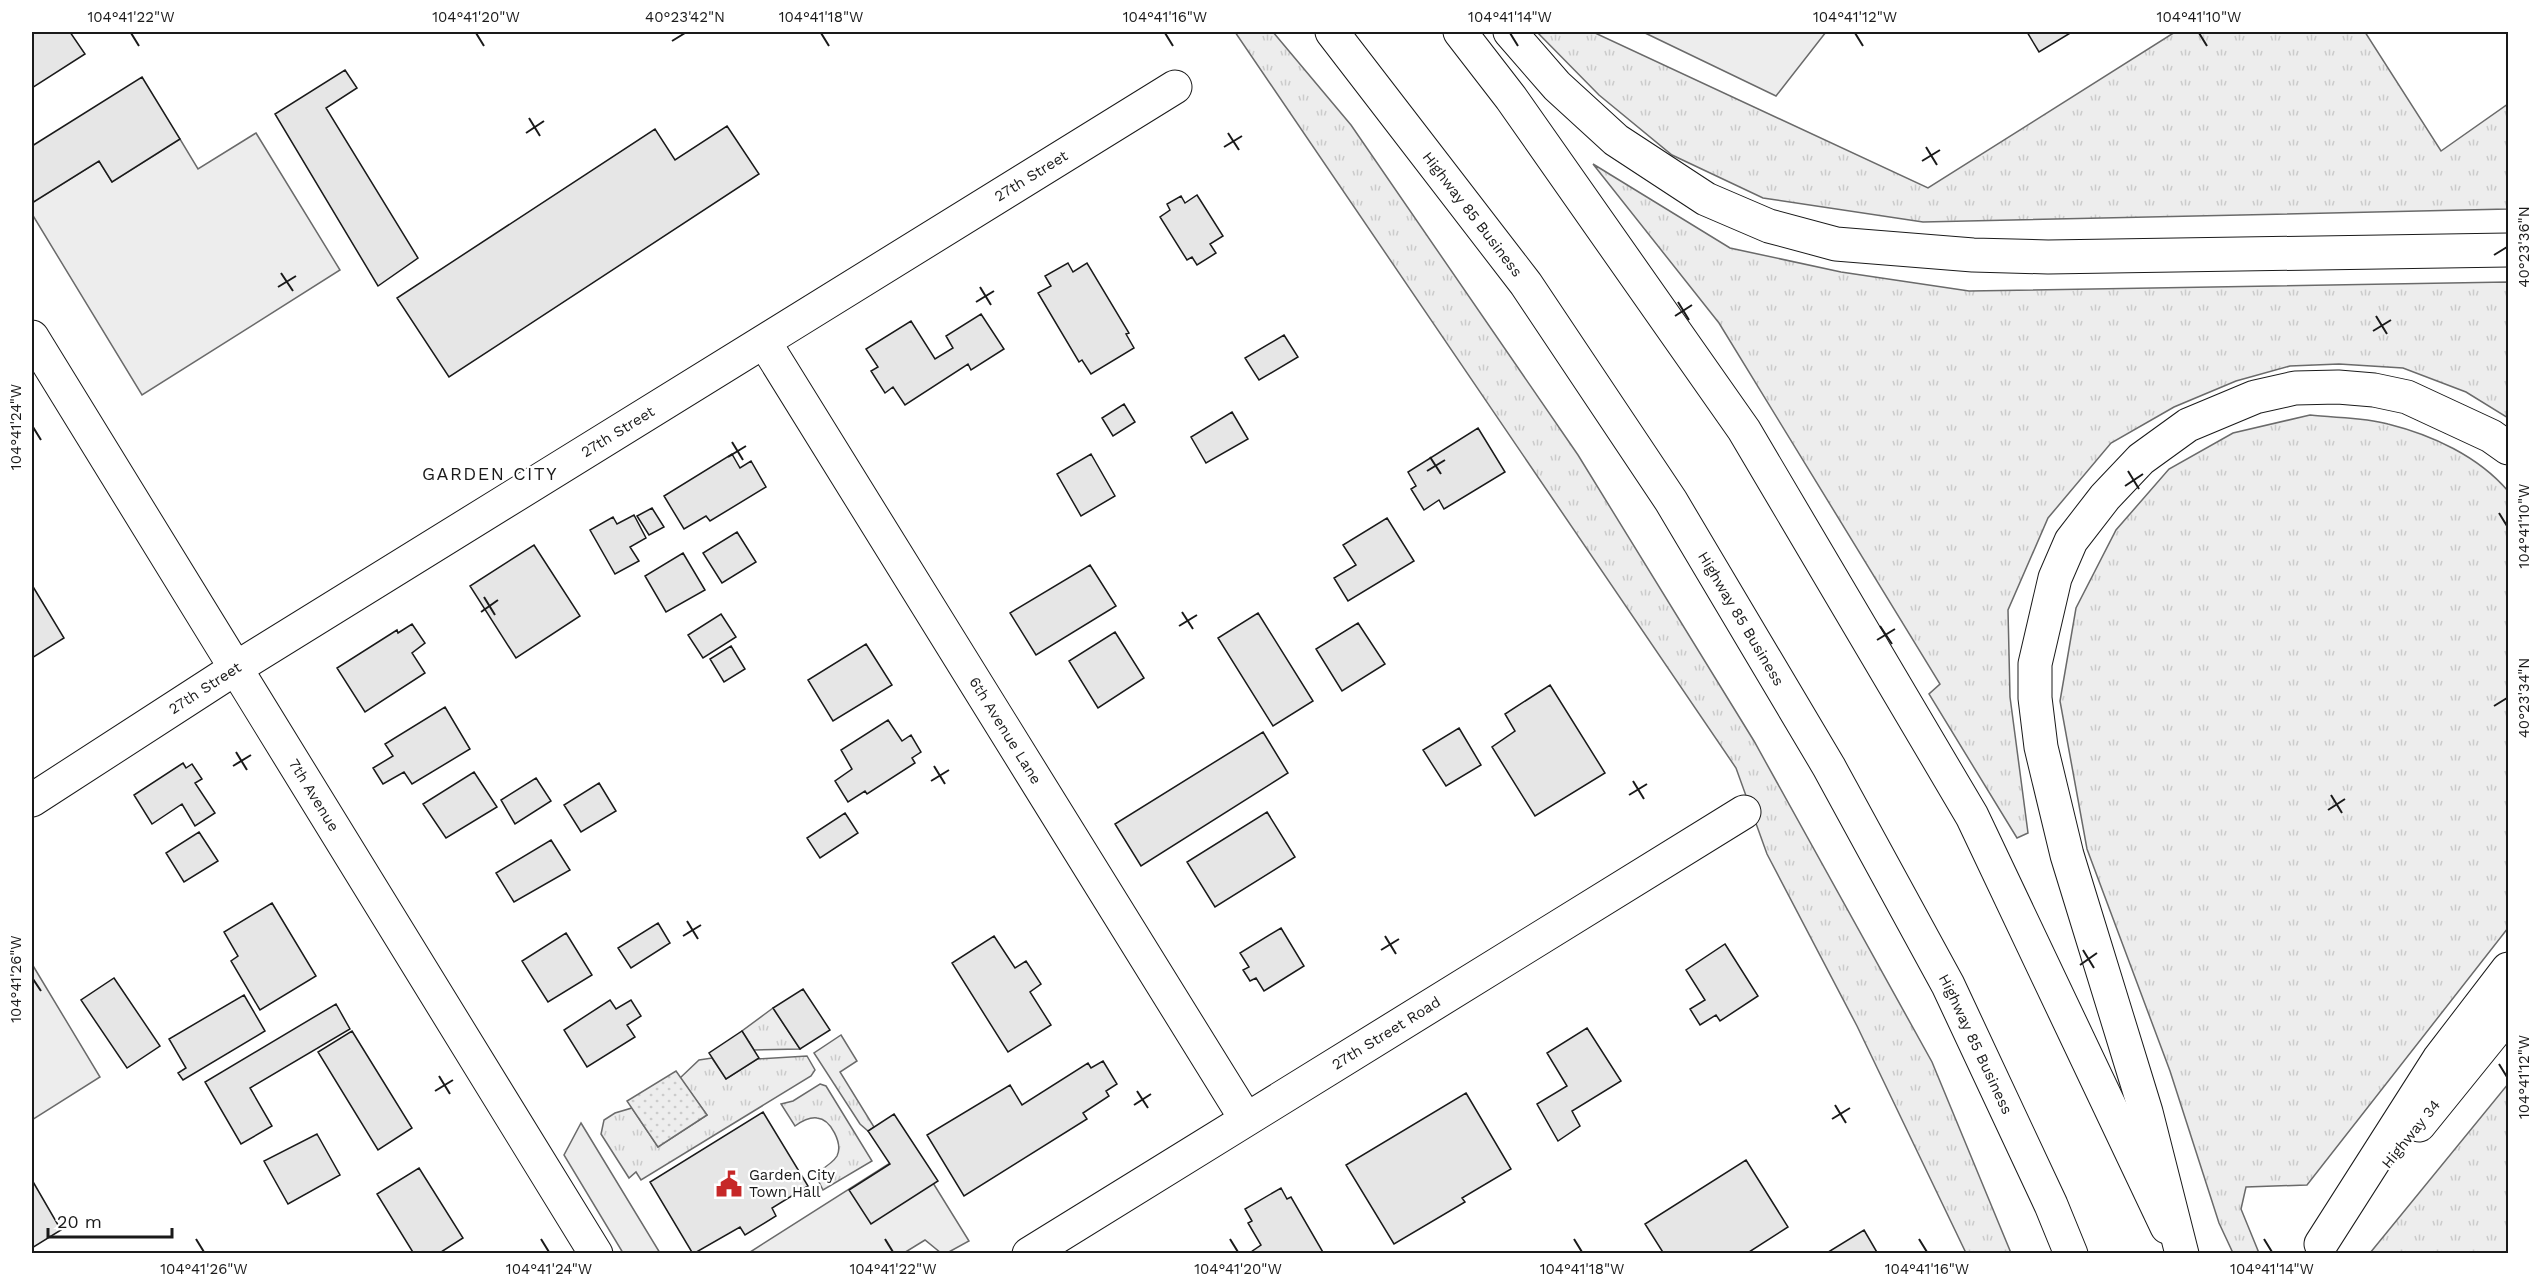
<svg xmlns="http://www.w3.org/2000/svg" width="2540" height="1285" font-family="'Work Sans',sans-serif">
  <defs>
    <pattern id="grass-tufts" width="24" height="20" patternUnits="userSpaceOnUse" patternTransform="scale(1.5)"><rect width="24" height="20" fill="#ededed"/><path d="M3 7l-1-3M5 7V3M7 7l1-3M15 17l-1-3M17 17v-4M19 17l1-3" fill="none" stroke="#cbcbcb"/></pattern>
    <pattern id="park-dots" width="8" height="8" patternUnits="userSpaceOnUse" patternTransform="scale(1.5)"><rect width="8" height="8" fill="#ededed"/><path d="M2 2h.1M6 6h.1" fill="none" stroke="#cbcbcb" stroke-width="1.8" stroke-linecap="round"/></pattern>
  </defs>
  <rect width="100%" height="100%" fill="#fff"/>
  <path fill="url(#grass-tufts)" stroke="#6a6a6a" stroke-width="1.5" d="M 1235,32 L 1273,32 L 1351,125 L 1578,455 L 1754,741 L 1932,1062 L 2011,1253 L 1966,1253 L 1857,1026 L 1767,854 L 1736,768 Z
    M 1537,32 L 1593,32 L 1928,188 L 2175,32 L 2365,32 L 2441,151 L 2508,104 L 2508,209 L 1923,222 L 1763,198 L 1672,155 L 1599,95 Z
    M 1593,164 L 1730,248 L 1841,272 L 1969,291 L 2508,282 L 2508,418 L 2466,392 L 2403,368 L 2339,364 L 2290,366 L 2236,381 L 2174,407 L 2111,443 L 2048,518 L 2008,610 L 2010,697 L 2028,833 L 2017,838 L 1929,694 L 1940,684 L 1719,323 Z
    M 2310,415 C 2335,418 2364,417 2388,424 C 2432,435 2478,456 2508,491 L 2508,928 L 2307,1185 L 2246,1187 L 2241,1209 L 2259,1253 L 2233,1253 L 2219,1223 L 2170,1071 L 2087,849 L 2060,701 L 2076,608 L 2116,530 L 2169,469 L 2233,433 Z
    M 773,1008 L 800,1049 L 754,1050 L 742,1031 Z
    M 841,1035 L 857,1061 L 840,1072 L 874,1127 L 868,1131 L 860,1124 L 814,1053 Z
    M 807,1056 L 815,1070 L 811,1076 L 641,1180 L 636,1172 L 629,1178 L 601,1134 L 604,1120 L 615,1113 L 632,1108 L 658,1147 L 707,1115 L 680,1078 L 699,1060 L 712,1058 L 726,1079 L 757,1059 Z
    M 820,1084 L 826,1086 L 872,1161 L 823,1190 L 815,1174 C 821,1170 833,1163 837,1156 C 843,1144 831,1119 817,1118 C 809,1117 802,1121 795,1126 L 781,1104 L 793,1101 Z
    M 2508,1084 L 2508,1253 L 2370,1253 Z"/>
  <path fill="url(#park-dots)" stroke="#6a6a6a" stroke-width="1.5" d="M 676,1071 L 707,1115 L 658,1147 L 627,1101 Z"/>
  <path fill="#ededed" stroke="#6a6a6a" stroke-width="1.5" d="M 1643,32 L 1826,32 L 1776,96 Z
    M 256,133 L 340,270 L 142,395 L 32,214 L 32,203 L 99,161 L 112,182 L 180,139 L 198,169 Z
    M 32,964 L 100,1077 L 32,1120 Z
    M 581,1123 L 660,1253 L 623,1253 L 564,1155 Z
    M 912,1149 L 969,1241 L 947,1253 L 941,1253 L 925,1240 L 904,1253 L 747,1254 Z"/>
  <path fill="#e6e6e6" stroke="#1a1a1a" stroke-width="1.5" d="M 32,32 L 70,32 L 85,54 L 32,88 Z
    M 2027,32 L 2072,32 L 2039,52 Z
    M 345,70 L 357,88 L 326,108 L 418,258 L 378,286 L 275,114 Z
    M 142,77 L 180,139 L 112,182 L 99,161 L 32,203 L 32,146 Z
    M 727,126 L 759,174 L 449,377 L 397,298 L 655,129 L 675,160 Z
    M 1197,195 L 1223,236 L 1210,244 L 1216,253 L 1197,265 L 1192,257 L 1187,260 L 1160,217 L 1170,210 L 1167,204 L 1181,196 L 1185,203 Z
    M 1068,263 L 1073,272 L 1087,263 L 1129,333 L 1126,334 L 1134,348 L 1091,374 L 1082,360 L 1079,362 L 1038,293 L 1051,286 L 1045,276 Z
    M 981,314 L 1004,349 L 971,370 L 968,364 L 905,405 L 893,387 L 885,393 L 871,371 L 878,367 L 866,349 L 911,321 L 935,359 L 953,348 L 946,336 Z
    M 1284,335 L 1298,357 L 1259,380 L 1245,358 Z
    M 1124,404 L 1135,422 L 1113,436 L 1102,418 Z
    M 1232,412 L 1248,439 L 1206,463 L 1191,437 Z
    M 1478,428 L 1505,472 L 1444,509 L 1439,500 L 1424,510 L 1411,489 L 1416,486 L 1408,472 Z
    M 732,454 L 740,468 L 751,461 L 766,487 L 710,521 L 706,516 L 684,529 L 664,496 Z
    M 1091,454 L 1115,496 L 1081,516 L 1057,474 Z
    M 652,508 L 664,527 L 649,535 L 637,516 Z
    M 634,515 L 646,538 L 630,547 L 639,561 L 615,574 L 590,530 L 613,517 L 617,524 Z
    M 1387,518 L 1414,561 L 1348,601 L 1334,578 L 1356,565 L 1343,545 Z
    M 737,532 L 756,562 L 722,583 L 703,553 Z
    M 534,545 L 580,616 L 516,658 L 470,586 Z
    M 683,553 L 705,590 L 666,612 L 645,576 Z
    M 1090,565 L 1116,606 L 1036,655 L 1010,613 Z
    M 32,585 L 64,638 L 32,658 Z
    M 1258,613 L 1313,701 L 1273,726 L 1218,638 Z
    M 721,614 L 736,637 L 703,658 L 688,635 Z
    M 1358,623 L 1385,664 L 1342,691 L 1316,649 Z
    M 412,624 L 425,643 L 412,653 L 425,673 L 365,712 L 337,668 L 397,630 L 398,633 Z
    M 1115,632 L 1144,678 L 1098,708 L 1069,661 Z
    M 866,644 L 892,685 L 833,721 L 808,680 Z
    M 731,646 L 745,669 L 724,682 L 710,659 Z
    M 1550,685 L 1605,773 L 1535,816 L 1492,747 L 1515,731 L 1505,714 Z
    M 445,707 L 470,749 L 412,784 L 404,772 L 383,784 L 373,768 L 393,756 L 385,744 Z
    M 888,720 L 902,741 L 911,735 L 921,752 L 912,758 L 915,763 L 867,794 L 865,791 L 848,802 L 835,781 L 852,769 L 841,750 Z
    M 1459,728 L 1481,765 L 1446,786 L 1423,750 Z
    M 1263,732 L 1288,773 L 1141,866 L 1115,824 Z
    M 183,763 L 186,768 L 192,764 L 202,779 L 195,783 L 215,813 L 195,826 L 182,804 L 152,824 L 134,795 Z
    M 474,772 L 497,807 L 446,838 L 423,804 Z
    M 536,778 L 551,801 L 515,824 L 501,800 Z
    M 599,783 L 616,811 L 581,832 L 564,805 Z
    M 1267,812 L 1295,857 L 1215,907 L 1187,862 Z
    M 845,813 L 858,833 L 820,858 L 807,838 Z
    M 199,832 L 218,861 L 184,882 L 166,853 Z
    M 551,840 L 570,870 L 514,902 L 496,873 Z
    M 272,903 L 316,976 L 260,1010 L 231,961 L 238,956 L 224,932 Z
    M 658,923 L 670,943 L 631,968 L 618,948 Z
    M 1281,928 L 1304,966 L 1264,991 L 1256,978 L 1250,981 L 1243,970 L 1249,967 L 1240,953 Z
    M 566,933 L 592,975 L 548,1002 L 522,961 Z
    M 994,936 L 1015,968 L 1026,961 L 1041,984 L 1030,992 L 1051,1025 L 1008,1052 L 952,963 Z
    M 1725,944 L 1758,996 L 1720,1021 L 1716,1015 L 1700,1025 L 1690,1009 L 1705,1000 L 1686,970 Z
    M 114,978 L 160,1046 L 127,1068 L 81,1000 Z
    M 803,989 L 830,1030 L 800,1049 L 773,1008 Z
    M 244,995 L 265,1031 L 183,1080 L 178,1073 L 186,1068 L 169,1039 Z
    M 610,1000 L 616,1009 L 631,1000 L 641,1016 L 627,1025 L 635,1037 L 587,1067 L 564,1030 Z
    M 336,1004 L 350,1029 L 250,1088 L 272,1126 L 241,1144 L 205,1082 Z
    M 1587,1028 L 1621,1081 L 1572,1111 L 1580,1126 L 1558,1141 L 1537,1104 L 1567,1086 L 1547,1053 Z
    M 352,1031 L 412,1128 L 378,1150 L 318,1052 Z
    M 742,1031 L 759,1058 L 726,1079 L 709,1053 Z
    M 1103,1061 L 1117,1084 L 1106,1091 L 1109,1096 L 1083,1113 L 1087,1119 L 964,1196 L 927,1135 L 1010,1085 L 1022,1105 L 1088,1063 L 1091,1068 Z
    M 1466,1093 L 1511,1169 L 1462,1198 L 1465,1202 L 1394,1244 L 1346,1165 Z
    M 763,1112 L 808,1186 L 772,1208 L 776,1216 L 745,1235 L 740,1227 L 693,1254 L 650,1182 Z
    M 894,1114 L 938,1181 L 871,1224 L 849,1190 L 890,1164 L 868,1131 Z
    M 317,1134 L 340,1175 L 288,1204 L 264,1161 Z
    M 1746,1160 L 1788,1227 L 1746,1254 L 1664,1254 L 1645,1224 Z
    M 419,1168 L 463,1238 L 438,1254 L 414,1254 L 377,1194 Z
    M 32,1180 L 61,1230 L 32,1248 Z
    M 1281,1188 L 1287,1199 L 1291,1197 L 1324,1254 L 1248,1254 L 1261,1245 L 1248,1223 L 1252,1221 L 1245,1209 Z
    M 1864,1230 L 1878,1254 L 1825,1254 Z"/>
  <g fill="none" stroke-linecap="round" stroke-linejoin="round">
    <g stroke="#1a1a1a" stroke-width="35">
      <g id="minor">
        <path id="s1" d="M 32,337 L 596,1254"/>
        <path id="s2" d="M 765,343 L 1246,1119"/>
        <path id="s3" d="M 32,800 L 236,668 L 1175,87"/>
        <path id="s4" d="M 1029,1254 L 1744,812"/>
      </g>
    </g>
    <g stroke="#1a1a1a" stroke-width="35">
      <g id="major">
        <path id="s5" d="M 1332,32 L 1526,284 L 1671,501 L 1829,767 L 1948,985 L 2051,1205 L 2071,1254"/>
        <path d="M 1460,32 L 1511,98 L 1744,430 L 1972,816 L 2167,1227"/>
      </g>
    </g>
    <g stroke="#1a1a1a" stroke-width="35">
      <path id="highway" d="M 1510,32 L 1557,86 L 1616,140 L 1706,199 L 1769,226 L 1836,244 L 1973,255 L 2048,257 L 2508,250
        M 2419,1125 L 2508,1015
        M 2321,1244 L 2439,1059 L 2508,969
        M 2182,1254 L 2146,1112 L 2067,855 L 2041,747 L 2035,698 L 2035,664 L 2055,578 L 2071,541 L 2105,497 L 2141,459 L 2188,425 L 2255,397 L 2295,388 L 2338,387 L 2374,390 L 2407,397 L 2491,436 L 2508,448"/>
    </g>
    <use href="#minor" stroke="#fff" stroke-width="33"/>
    <use href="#major" stroke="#fff" stroke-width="33"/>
    <use href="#highway" stroke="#fff" stroke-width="33"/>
  </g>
  <path fill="none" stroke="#1a1a1a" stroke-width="2" d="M 131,33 L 139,46M 476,33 L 484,46M 821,33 L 829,46M 1165,33 L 1173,46M 1510,33 L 1518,46M 1855,33 L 1863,46M 2199,33 L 2207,46M 672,41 L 685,33M 529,118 L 540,136M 526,133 L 544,121M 1228,133 L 1239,150M 1224,147 L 1242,136M 1926,147 L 1937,165M 1922,161 L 1940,150M 2494,255 L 2507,247M 281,273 L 293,291M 278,287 L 296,276M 980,287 L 991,305M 976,302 L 994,291M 1678,302 L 1689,320M 1675,316 L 1692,305M 2376,316 L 2387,334M 2373,331 L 2391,320M 33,427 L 41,440M 732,442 L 743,460M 728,457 L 746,446M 1430,457 L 1441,474M 1427,471 L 1445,460M 2128,471 L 2139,489M 2125,486 L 2143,474M 2499,513 L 2507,526M 484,597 L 495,615M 481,612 L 498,600M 1182,612 L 1193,629M 1179,626 L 1197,615M 1880,626 L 1892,644M 1877,640 L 1895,629M 2494,706 L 2507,698M 236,752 L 247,770M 233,766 L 251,755M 934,766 L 945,784M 931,781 L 949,770M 1633,781 L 1644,799M 1629,795 L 1647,784M 2331,795 L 2342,813M 2328,810 L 2345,799M 687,921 L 698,939M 683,936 L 701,925M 1385,936 L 1396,954M 1381,950 L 1399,939M 2083,950 L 2094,968M 2080,965 L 2097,953M 33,979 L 41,991M 2499,1064 L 2507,1077M 439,1076 L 450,1094M 435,1091 L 453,1080M 1137,1091 L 1148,1108M 1134,1105 L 1151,1094M 1835,1105 L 1846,1123M 1832,1119 L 1850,1108M 196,1239 L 204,1252M 541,1239 L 549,1252M 885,1239 L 893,1252M 1230,1239 L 1238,1252M 1574,1239 L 1582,1252M 1919,1239 L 1927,1252M 2264,1239 L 2272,1252"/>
  <defs>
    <g id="civic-bare" transform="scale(2.07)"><path d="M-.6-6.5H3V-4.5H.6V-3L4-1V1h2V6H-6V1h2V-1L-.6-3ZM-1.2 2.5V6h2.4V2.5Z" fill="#c62828" stroke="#fff" stroke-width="2.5" paint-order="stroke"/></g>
  </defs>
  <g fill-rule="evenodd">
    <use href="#civic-bare" x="729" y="1184"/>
  </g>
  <g text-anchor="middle" stroke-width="4.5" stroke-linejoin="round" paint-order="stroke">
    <g font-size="15" fill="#1a1a1a" stroke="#fff">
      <text dy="5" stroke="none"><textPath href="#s3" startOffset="1178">27th Street</textPath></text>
      <text dy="5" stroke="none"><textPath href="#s5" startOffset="230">Highway 85 Business</textPath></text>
      <text dy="5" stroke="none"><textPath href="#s3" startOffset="692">27th Street</textPath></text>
      <text dy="5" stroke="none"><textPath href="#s5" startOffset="716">Highway 85 Business</textPath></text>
      <text dy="5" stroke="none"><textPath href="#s3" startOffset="206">27th Street</textPath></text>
      <text dy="5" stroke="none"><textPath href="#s2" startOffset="456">6th Avenue Lane</textPath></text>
      <text dy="5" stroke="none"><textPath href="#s1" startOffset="538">7th Avenue</textPath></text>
      <text dy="5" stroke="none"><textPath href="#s4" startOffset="420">27th Street Road</textPath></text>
      <text dy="5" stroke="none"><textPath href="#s5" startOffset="1202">Highway 85 Business</textPath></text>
      <text transform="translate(2411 1134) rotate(-51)" y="5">Highway 34</text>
    </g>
    <g font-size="15" fill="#1a1a1a" stroke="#fff" text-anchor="start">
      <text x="749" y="1180">Garden City<tspan x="749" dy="17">Town Hall</tspan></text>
    </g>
    <g font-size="18" letter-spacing="1.5" fill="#1a1a1a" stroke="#fff">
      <text x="490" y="480">GARDEN CITY</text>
    </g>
  </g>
  <rect width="2540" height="1285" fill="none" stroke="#ffffff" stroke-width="66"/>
  <path d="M48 1228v9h124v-9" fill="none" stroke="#1a1a1a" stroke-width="3"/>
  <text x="57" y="1228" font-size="18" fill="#1a1a1a" stroke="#ffffff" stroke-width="4.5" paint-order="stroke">20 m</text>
  <rect x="33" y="33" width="2474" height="1219" fill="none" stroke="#1a1a1a" stroke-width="2"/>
  <g font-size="15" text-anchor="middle" fill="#1a1a1a">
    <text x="131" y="22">104°41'22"W</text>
    <text x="476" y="22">104°41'20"W</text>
    <text x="685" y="22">40°23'42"N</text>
    <text x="821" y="22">104°41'18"W</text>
    <text x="1165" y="22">104°41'16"W</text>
    <text x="1510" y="22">104°41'14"W</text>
    <text x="1855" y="22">104°41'12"W</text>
    <text x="2199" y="22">104°41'10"W</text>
    <text transform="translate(2524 247) rotate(-90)" y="5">40°23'36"N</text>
    <text transform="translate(16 427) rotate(-90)" y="5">104°41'24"W</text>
    <text transform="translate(2524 526) rotate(-90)" y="5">104°41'10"W</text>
    <text transform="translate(2524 698) rotate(-90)" y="5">40°23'34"N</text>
    <text transform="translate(16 979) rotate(-90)" y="5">104°41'26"W</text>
    <text transform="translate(2524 1077) rotate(-90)" y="5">104°41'12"W</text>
    <text x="204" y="1274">104°41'26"W</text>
    <text x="549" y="1274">104°41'24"W</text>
    <text x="893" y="1274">104°41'22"W</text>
    <text x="1238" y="1274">104°41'20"W</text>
    <text x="1582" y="1274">104°41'18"W</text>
    <text x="1927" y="1274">104°41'16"W</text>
    <text x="2272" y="1274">104°41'14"W</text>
  </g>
</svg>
